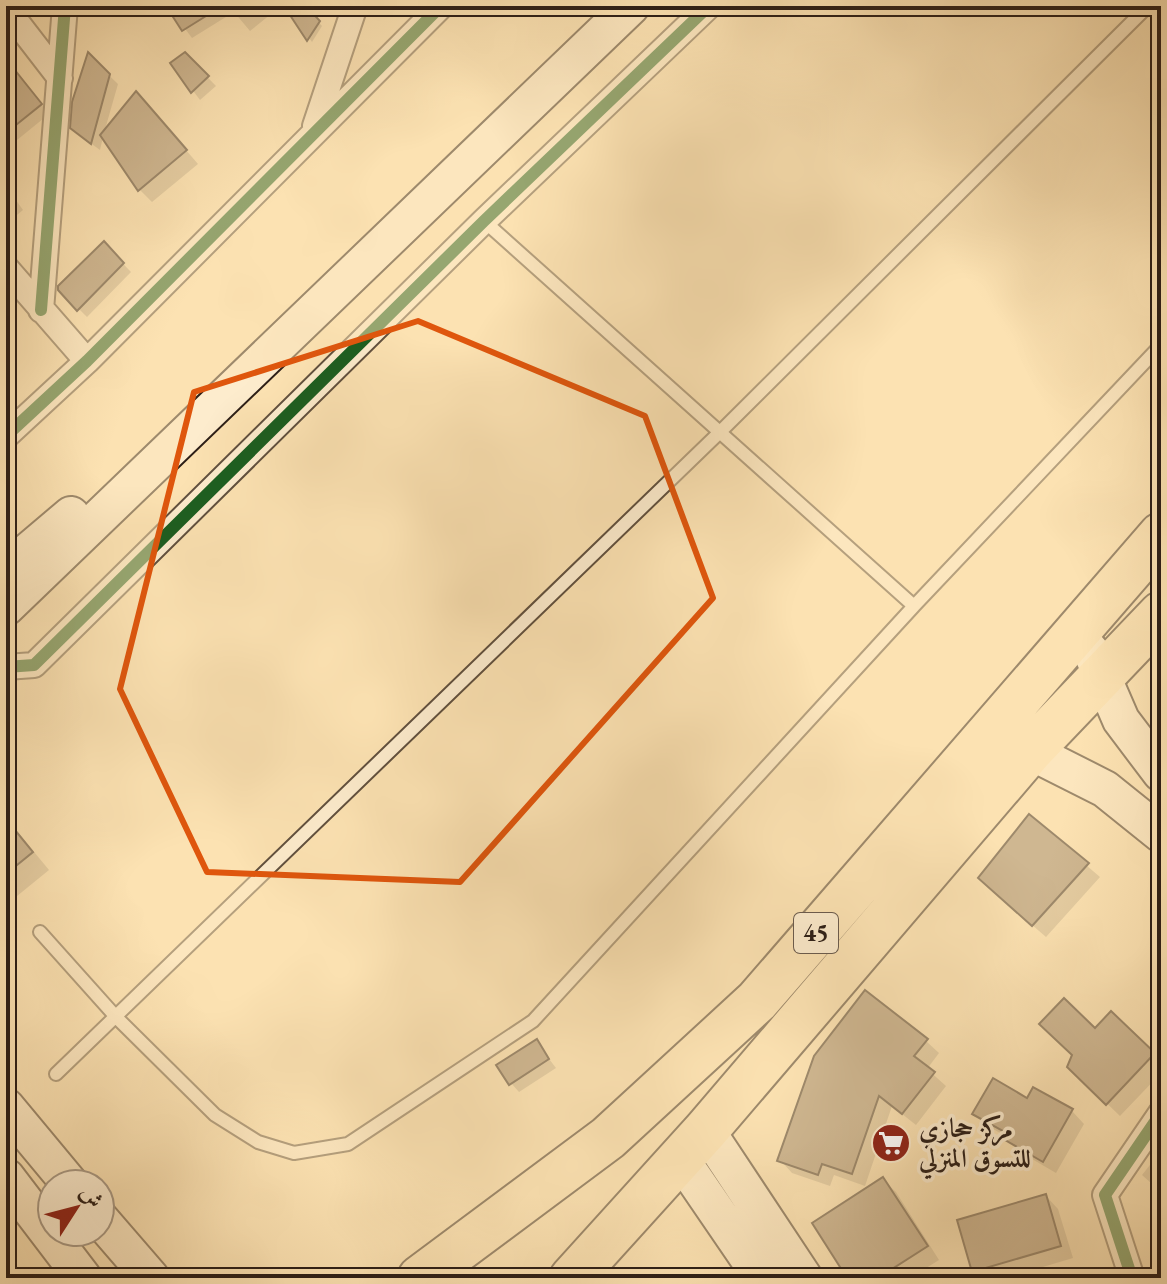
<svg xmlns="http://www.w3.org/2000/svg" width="1167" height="1284" font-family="'EB Garamond',Amiri,serif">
  <rect width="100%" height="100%" fill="#fce2b2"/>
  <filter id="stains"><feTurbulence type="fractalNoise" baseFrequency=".0025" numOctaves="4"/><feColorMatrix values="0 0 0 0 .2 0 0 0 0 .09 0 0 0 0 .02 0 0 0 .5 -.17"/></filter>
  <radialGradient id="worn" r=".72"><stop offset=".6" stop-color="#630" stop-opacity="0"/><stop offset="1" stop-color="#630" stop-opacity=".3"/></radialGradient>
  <path fill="#0003" d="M 168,6 L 281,6 L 250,31 L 234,12 L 192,38 Z
    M 306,9 L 322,26 L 312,42 L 295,18 Z
    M 185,54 L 216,86 L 200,100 L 173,64 Z
    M 6,56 L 49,114 L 6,149 Z
    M 89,56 L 118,84 L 104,133 L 148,106 L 198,164 L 152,202 L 139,189 L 103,137 L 100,150 L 81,136 Z
    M 6,186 L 23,210 L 6,224 Z
    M 104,244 L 131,272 L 87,317 L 60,290 Z
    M 6,331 L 14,339 L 6,347 Z
    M 1030,817 L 1100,877 L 1046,937 L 993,891 Z
    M 6,818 L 49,870 L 6,905 Z
    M 1111,1014 L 1161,1062 L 1161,1073 L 1120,1116 L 1069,1067 L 1074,1055 Z
    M 926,1041 L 939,1053 L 927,1069 L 946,1086 L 916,1125 L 892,1106 L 865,1186 L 834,1175 L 830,1186 L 792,1173 L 780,1160 Z
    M 536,1042 L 556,1068 L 519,1092 L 511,1083 Z
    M 1034,1089 L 1072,1111 L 1084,1124 L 1056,1173 L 1020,1152 L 1007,1137 L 988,1126 L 975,1113 L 1027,1101 Z
    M 1161,1151 L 1161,1192 L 1142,1175 Z
    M 883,1180 L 896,1192 L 939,1260 L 910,1278 L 849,1278 Z
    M 1046,1196 L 1058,1209 L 1073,1258 L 1006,1278 L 981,1278 L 974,1271 Z"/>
  <path fill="#998468" stroke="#2d1f17" stroke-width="2" d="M 166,6 L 222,6 L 182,31 Z
    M 284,6 L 306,6 L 320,21 L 307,41 Z
    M 88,52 L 110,74 L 91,144 L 70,128 L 72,102 Z
    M 185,52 L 209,76 L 191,93 L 170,63 Z
    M 6,59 L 42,104 L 6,133 Z
    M 136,91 L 187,150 L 138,191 L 100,135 Z
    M 104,241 L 124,263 L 77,311 L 58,290 L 58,286 Z
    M 1029,814 L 1089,863 L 1032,926 L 978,878 Z
    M 6,819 L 33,852 L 6,874 Z
    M 865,990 L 928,1039 L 914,1056 L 935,1072 L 902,1114 L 879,1096 L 852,1174 L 822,1164 L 818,1175 L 777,1161 L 814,1056 Z
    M 1064,998 L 1095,1028 L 1111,1011 L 1155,1053 L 1106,1105 L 1067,1067 L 1072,1055 L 1039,1024 Z
    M 537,1039 L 549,1059 L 509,1085 L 496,1065 Z
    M 993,1078 L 1027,1098 L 1033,1087 L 1073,1109 L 1043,1162 L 1005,1140 L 1005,1132 L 972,1114 Z
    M 883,1177 L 928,1246 L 878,1278 L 847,1278 L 812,1223 Z
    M 1046,1194 L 1061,1246 L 972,1272 L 957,1220 Z"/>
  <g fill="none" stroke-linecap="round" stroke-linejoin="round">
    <g stroke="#61503e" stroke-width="16">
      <path id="lane" d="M 484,221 L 914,606 L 1161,345
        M 40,932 L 117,1018 L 215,1115 L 258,1142 L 294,1153 L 348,1144 L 533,1021 L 914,606
        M 56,1074 L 720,432 L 1148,6"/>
    </g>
    <g stroke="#61503e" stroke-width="28">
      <path id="street" d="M 6,8 L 60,78
        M 315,126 L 355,6
        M 6,268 L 87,361
        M 41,310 L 65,6
        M 6,436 L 87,361 L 441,6
        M 6,667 L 34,665 L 484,221 L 709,6
        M 1132,1278 L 1105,1195 L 1161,1113"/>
    </g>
    <g stroke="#2d1f17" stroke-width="40">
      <path id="secondary" d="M 6,570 L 71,515
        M 6,607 L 631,6
        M 1070,638 L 1085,645 L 1092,653 L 1121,720 L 1161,773
        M 1011,738 L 1020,746 L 1105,789 L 1161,834
        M 6,1107 L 70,1184
        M 706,1130 L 804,1278
        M 680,1158 L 762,1278
        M 6,1177 L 83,1278
        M 100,1219 L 151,1278"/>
    </g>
    <g stroke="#2d1f17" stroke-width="48">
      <path id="highway" d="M 420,1278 L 608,1138 L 757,1001 L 1161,535
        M 572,1278 L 706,1130 L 1031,750 L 1161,614"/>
    </g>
    <use href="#lane" stroke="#fdeccd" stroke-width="12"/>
    <use href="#street" stroke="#fdeccd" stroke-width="24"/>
    <use href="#secondary" stroke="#fdeccd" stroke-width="36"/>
    <use href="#highway" stroke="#fce2b2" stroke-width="44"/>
    <g stroke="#fdeccd" stroke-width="17">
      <path id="cycleway" d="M 41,310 L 65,6
        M 6,436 L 87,361 L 441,6
        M 6,667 L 34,665 L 484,221 L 709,6
        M 1132,1278 L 1105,1195 L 1161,1113"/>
    </g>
    <use href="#cycleway" stroke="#1b5e20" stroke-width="12"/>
  </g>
  <path d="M0 0H1167V1284H0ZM 418,321 L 645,416 L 713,598 L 460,882 L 207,872 L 120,689 L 194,392 Z" fill="#fce2b2" fill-opacity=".55" fill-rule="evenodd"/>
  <path fill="none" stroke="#df560d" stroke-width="6" stroke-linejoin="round" d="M 418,321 L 645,416 L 713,598 L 460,882 L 207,872 L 120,689 L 194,392 Z"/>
  <defs>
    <g id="supermarket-disc" transform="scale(2)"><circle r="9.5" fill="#8f2418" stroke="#fdeccd"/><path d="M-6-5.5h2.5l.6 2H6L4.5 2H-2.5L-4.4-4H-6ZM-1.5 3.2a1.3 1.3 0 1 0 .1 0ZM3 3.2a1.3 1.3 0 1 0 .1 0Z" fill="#fff"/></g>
  </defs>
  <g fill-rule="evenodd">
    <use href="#supermarket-disc" x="891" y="1143"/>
  </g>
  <g text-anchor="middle" stroke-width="7" stroke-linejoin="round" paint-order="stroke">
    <rect fill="#fdeccd" stroke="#6b5c4e" stroke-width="2" x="794" y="913" width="44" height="40" rx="6"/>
    <g font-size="24" font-weight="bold" fill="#2d1f17">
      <text x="816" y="941">45</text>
    </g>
    <g font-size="26" font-weight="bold" fill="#2d1f17" stroke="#fdeccd" text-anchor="start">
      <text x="919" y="1137">مركز حجازي<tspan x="919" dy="30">للتسوق المنزلي</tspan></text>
    </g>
  </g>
  <rect width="1167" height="1284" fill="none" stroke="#fce2b2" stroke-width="32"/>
  <rect x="8" y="8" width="1151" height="1268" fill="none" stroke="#2d1f17" stroke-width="4"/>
  <rect x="16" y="16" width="1135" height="1252" fill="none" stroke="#2d1f17" stroke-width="2"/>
  <g transform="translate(76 1208) rotate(54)"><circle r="38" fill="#fdeccd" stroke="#aa9a84" stroke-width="2"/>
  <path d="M0-6L14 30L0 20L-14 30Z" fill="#8f2418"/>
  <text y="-12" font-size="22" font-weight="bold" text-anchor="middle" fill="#2d1f17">ش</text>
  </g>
  <rect width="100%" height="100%" filter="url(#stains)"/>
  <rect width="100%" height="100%" fill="url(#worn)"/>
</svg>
